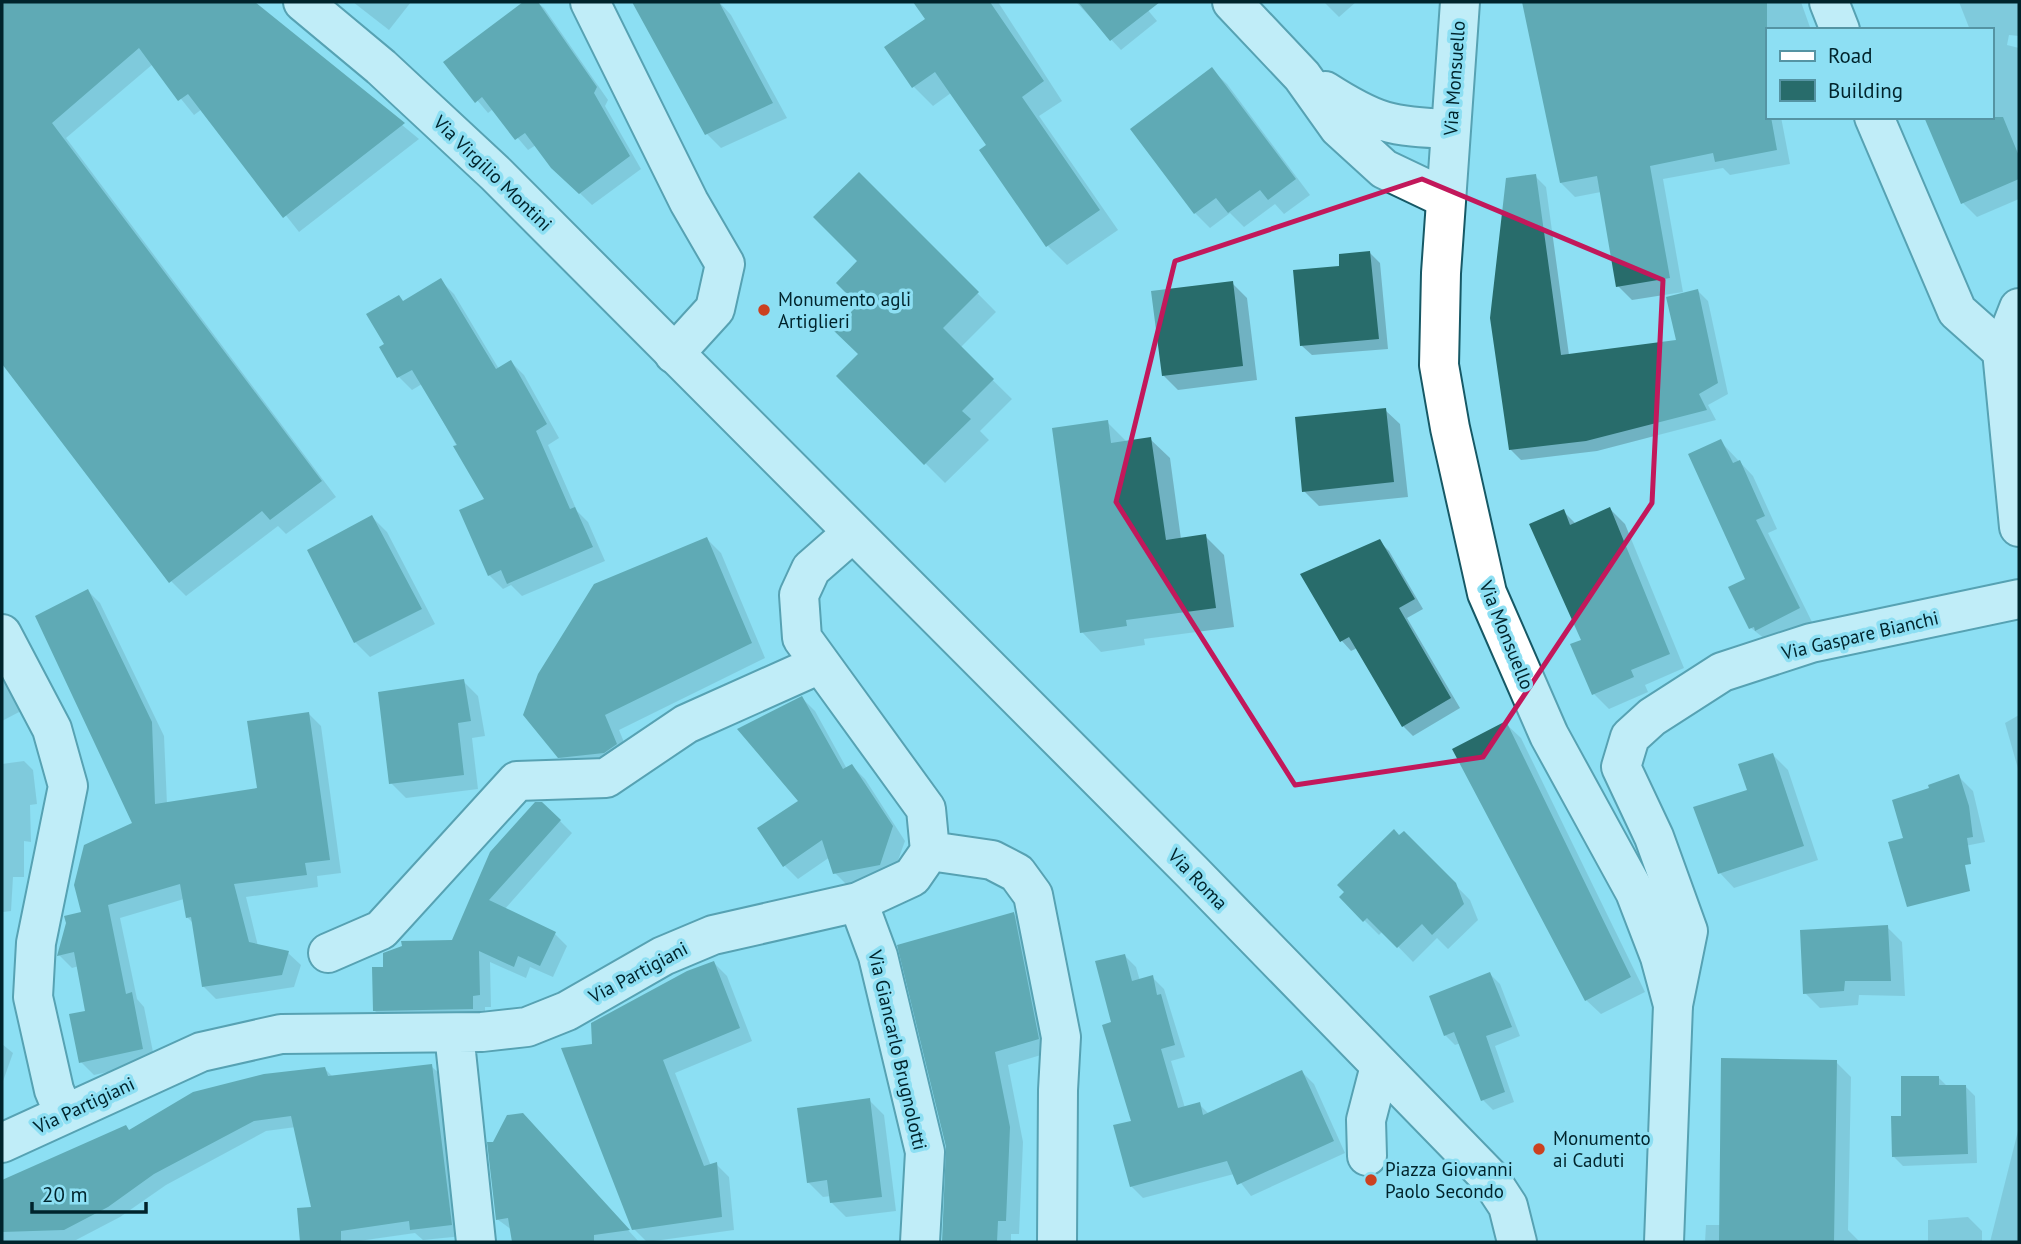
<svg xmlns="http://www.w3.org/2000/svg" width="2021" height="1244" font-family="'PT Sans',sans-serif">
  <rect width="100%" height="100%" fill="#8ddff3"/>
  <path fill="#0003" d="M 2,2 L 253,2 L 419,139 L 299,232 L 202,109 L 194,115 L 153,64 L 66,138 L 336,497 L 286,534 L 278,526 L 186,596 L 171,581 L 2,361 Z
    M 353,2 L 411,2 L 389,30 Z
    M 526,2 L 537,2 L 544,8 L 608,100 L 605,106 L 641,169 L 592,205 L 553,167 L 536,145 L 528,150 L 493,109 L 488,113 L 445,62 Z
    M 634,2 L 719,2 L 731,15 L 787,118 L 721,148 L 706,133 Z
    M 938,2 L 998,2 L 1062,101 L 1039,116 L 1118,230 L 1067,265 L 1048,246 L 982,150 L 988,146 L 951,93 L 933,106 L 914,87 L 927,19 Z
    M 1076,2 L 1141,2 L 1157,21 L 1121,50 Z
    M 1324,2 L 1356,2 L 1339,17 Z
    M 1523,2 L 1801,2 L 1811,30 L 1767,30 L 1767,117 L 1781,117 L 1790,164 L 1730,175 L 1723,168 L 1663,179 L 1683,292 L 1632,300 L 1618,286 L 1601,192 L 1575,197 L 1561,183 Z
    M 1959,2 L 2019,2 L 2019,36 L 2009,35 L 2007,45 L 2019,48 L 2019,199 L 1977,217 L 1963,203 L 1991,117 L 1991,92 L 1994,91 L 1991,30 L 1970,30 Z
    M 1212,70 L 1227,84 L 1310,195 L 1284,214 L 1275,204 L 1244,227 L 1230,213 L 1210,228 L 1195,213 Z
    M 859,174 L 996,312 L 960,348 L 1012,399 L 980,431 L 989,440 L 945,483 L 838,376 L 860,354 Z
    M 1535,176 L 1546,187 L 1569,355 L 1678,342 L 1698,291 L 1708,301 L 1728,394 L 1708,405 L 1716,420 L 1597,451 L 1521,460 L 1510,449 Z
    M 1370,253 L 1380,263 L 1388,349 L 1312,355 L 1302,346 L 1341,268 Z
    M 441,281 L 454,294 L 499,369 L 511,362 L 524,375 L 559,438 L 548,445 L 577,511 L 588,522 L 605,561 L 522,596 L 511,585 L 503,589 L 489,575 L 487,500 L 422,384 L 412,390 L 399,377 L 381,348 L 387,344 L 404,303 Z
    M 1232,283 L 1247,298 L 1257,380 L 1178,390 L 1163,375 Z
    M 1385,410 L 1400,424 L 1408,497 L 1319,506 L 1304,491 Z
    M 1107,422 L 1127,442 L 1150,439 L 1170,458 L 1181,539 L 1205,536 L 1224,555 L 1234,627 L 1144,639 L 1145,645 L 1101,652 L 1082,632 Z
    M 1720,441 L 1753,476 L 1777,529 L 1768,533 L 1812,622 L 1770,643 L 1751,628 L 1747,580 Z
    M 1610,509 L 1625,524 L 1684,668 L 1645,685 L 1648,692 L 1609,709 L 1594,694 L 1563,511 L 1576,524 Z
    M 372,517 L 387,532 L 435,624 L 370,657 L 355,642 Z
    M 707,539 L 721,553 L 765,658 L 619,730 L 631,759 L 574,772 L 559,757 Z
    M 1379,541 L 1389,551 L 1423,609 L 1407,618 L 1460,708 L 1413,736 L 1403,726 L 1357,648 L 1351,651 L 1342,641 L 1302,574 Z
    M 88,591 L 100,603 L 164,736 L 167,804 L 259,790 L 309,714 L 321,726 L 341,873 L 317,876 L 318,887 L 246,897 L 258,946 L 288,953 L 301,965 L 294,987 L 216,999 L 203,986 L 193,923 L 187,917 L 184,899 L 120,918 L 137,999 L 144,1007 L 155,1062 L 94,1075 L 81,1062 L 87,1013 L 79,966 L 72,968 L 59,955 L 135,824 Z
    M 2,675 L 21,711 L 2,721 Z
    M 463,681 L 478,696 L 485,736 L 472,738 L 478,789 L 406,798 L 391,783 Z
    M 802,698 L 815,711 L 847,769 L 852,766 L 865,779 L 905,841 L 892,877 L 848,886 L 835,873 L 830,857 L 798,879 L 785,866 L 760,829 L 801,802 Z
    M 2019,715 L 2019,772 L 2005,723 Z
    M 1506,724 L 1521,738 L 1645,992 L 1601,1014 L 1586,1000 Z
    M 1773,755 L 1788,770 L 1818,860 L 1734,888 L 1720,873 L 1749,791 Z
    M 24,761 L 33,770 L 37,804 L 30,805 L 31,842 L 24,841 L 24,877 L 13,877 L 11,911 L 3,912 L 2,919 L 2,764 Z
    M 1958,776 L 1973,791 L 1985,842 L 1920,855 L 1931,789 Z
    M 560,821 L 572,833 L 504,910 L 555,934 L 567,946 L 553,977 L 530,967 L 526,978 L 490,962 L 491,1007 L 485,1007 L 485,1021 L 387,1023 L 374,1010 L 385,969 L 453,941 L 492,853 Z
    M 1404,833 L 1470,900 L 1478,920 L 1448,949 L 1437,938 L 1413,962 L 1383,931 L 1379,935 L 1341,897 Z
    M 1014,914 L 1027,928 L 1051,1052 L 1008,1065 L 1023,1142 L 1019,1234 L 1011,1234 L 1011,1242 L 944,1242 L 949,1153 Z
    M 1887,927 L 1902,942 L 1905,996 L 1859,995 L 1858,1005 L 1820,1008 L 1805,993 Z
    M 1124,955 L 1136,967 L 1140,981 L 1152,977 L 1164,989 L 1185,1057 L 1171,1061 L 1185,1108 L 1199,1104 L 1209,1114 L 1302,1072 L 1314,1084 L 1345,1153 L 1251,1196 L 1234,1174 L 1143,1198 L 1131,1186 L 1133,1122 L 1114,1023 Z
    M 714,963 L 727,976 L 752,1041 L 675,1073 L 711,1166 L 716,1164 L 729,1177 L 734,1230 L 647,1242 L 634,1229 L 594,1046 Z
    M 1490,974 L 1500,984 L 1520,1036 L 1495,1046 L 1514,1102 L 1493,1110 L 1483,1100 L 1461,1043 L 1455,1045 L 1445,1035 Z
    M 2,1044 L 13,1053 L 2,1084 Z
    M 1836,1062 L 1851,1077 L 1848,1230 L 1860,1242 L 1705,1242 L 1706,1225 L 1721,1225 Z
    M 431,1066 L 443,1077 L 463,1236 L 423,1240 L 415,1233 L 352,1242 L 302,1242 L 299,1210 L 313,1209 L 296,1127 L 266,1131 L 166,1185 L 120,1217 L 76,1240 L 2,1242 L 2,1182 L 126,1127 L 130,1132 L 325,1069 L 333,1077 Z
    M 1938,1077 L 1947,1086 L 1965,1086 L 1975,1096 L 1977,1163 L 1903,1166 L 1894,1157 L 1903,1118 Z
    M 869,1100 L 884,1115 L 896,1211 L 846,1217 L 832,1203 L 831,1196 L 823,1197 L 808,1182 Z
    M 2019,1127 L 2019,1242 L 1990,1242 Z
    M 535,1128 L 639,1242 L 513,1242 L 512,1230 L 497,1219 Z
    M 1968,1217 L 1982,1231 L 1982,1242 L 1928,1242 L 1928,1220 Z"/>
  <path fill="#286c6b" d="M 2,2 L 255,2 L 405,123 L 283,218 L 188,94 L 178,101 L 139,48 L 52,123 L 322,481 L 270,520 L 262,511 L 169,583 L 2,364 Z
    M 523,2 L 538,2 L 597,87 L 594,93 L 630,156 L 579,194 L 551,168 L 525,133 L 515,140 L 482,97 L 475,103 L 443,62 Z
    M 632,2 L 719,2 L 773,103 L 705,135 Z
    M 913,2 L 990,2 L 1044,81 L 1022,97 L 1100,210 L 1046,247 L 979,150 L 986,145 L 935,72 L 912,88 L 884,47 L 925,19 Z
    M 1078,2 L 1160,2 L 1110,41 Z
    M 1522,2 L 1767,2 L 1767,117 L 1771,117 L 1777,150 L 1715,162 L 1713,153 L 1650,166 L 1670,278 L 1616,287 L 1597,176 L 1560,183 Z
    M 1212,67 L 1296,179 L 1268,200 L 1260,190 L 1228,213 L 1216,198 L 1194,214 L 1130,129 Z
    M 1924,117 L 2003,117 L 2019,156 L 2019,179 L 1961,204 Z
    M 859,172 L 979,292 L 943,328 L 994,379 L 962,411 L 971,419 L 924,465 L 836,376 L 858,354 L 833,330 L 858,305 L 836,283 L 857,261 L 813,217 Z
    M 1536,174 L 1561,355 L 1676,340 L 1666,297 L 1698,289 L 1718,383 L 1699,394 L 1707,410 L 1586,441 L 1509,450 L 1490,318 L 1506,178 Z
    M 1370,251 L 1379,339 L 1300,346 L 1293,270 L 1339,266 L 1339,254 Z
    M 441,278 L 496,369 L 511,360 L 547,424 L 536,431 L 570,509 L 575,507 L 593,547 L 507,584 L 501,570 L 488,576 L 459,510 L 484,499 L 453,446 L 457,445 L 412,370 L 397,378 L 379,347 L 384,344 L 366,314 L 399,295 L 403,301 Z
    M 1233,281 L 1243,366 L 1162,376 L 1151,291 Z
    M 1386,408 L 1394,482 L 1302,492 L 1295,417 Z
    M 1108,420 L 1111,443 L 1151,437 L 1166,540 L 1206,534 L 1216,608 L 1126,620 L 1127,626 L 1080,633 L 1052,428 Z
    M 1721,439 L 1733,463 L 1740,460 L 1765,516 L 1756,520 L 1800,608 L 1755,631 L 1754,627 L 1749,629 L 1728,587 L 1745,579 L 1688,454 Z
    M 1610,507 L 1670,654 L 1631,670 L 1634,677 L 1592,695 L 1570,644 L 1581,640 L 1529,524 L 1564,509 L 1570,525 Z
    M 372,515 L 422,609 L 354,643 L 307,550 Z
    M 707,537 L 752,643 L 605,715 L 617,744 L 604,753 L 558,758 L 523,715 L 538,674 L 594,584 Z
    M 1380,539 L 1415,599 L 1399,608 L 1451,698 L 1402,727 L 1349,637 L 1340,642 L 1300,574 Z
    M 88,589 L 152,722 L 155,804 L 257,788 L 247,721 L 309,712 L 330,860 L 305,863 L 307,875 L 234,884 L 249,942 L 289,951 L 282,975 L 202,987 L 191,917 L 186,918 L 180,884 L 108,905 L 126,994 L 132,992 L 143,1049 L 79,1063 L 69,1014 L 85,1011 L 74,952 L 57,956 L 66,923 L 64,916 L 81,912 L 74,885 L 84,845 L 132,823 L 35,616 Z
    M 464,679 L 471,721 L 458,723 L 464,775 L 389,784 L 378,692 Z
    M 802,696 L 843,769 L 852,764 L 893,826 L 880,865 L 833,874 L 822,840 L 783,867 L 757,828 L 798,801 L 737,729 Z
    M 1506,721 L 1631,977 L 1585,1001 L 1452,749 Z
    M 1773,753 L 1804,846 L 1718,874 L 1693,807 L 1747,790 L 1738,764 Z
    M 1959,774 L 1969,806 L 1973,837 L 1967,838 L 1971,864 L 1965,865 L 1970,891 L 1907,907 L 1888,842 L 1903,838 L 1892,800 L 1929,788 L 1928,785 Z
    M 535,802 L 542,802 L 561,820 L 489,900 L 556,932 L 540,966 L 518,956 L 514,967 L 479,951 L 480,995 L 473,996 L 473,1009 L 373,1011 L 372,967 L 383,967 L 383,953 L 402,946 L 401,941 L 452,940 L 490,852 Z
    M 1394,829 L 1399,835 L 1404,831 L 1456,883 L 1464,904 L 1432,935 L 1422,924 L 1397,948 L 1367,918 L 1363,922 L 1339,897 L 1344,892 L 1337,885 Z
    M 1014,912 L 1039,1039 L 995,1052 L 1010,1127 L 1006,1221 L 998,1221 L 997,1242 L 942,1242 L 946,1147 L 897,945 Z
    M 1888,925 L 1891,981 L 1845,981 L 1844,991 L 1803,994 L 1800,930 Z
    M 1125,954 L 1132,981 L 1153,975 L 1157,995 L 1161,994 L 1175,1045 L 1161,1049 L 1178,1108 L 1200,1102 L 1203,1115 L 1302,1070 L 1334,1141 L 1237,1185 L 1227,1161 L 1130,1187 L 1113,1125 L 1131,1121 L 1102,1025 L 1111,1022 L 1095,961 Z
    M 714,961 L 740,1028 L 663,1060 L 704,1166 L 717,1162 L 722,1217 L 632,1230 L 561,1048 L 592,1044 L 591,1023 L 687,971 Z
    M 1490,972 L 1512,1027 L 1486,1036 L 1505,1092 L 1481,1101 L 1454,1032 L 1444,1036 L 1429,996 Z
    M 1721,1058 L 1837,1060 L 1834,1242 L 1719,1242 Z
    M 432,1064 L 452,1225 L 410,1230 L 409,1221 L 341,1231 L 341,1242 L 300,1242 L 297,1208 L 311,1207 L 291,1116 L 254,1121 L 154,1174 L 108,1207 L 64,1230 L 2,1232 L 2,1180 L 126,1125 L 129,1130 L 193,1092 L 264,1074 L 325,1067 L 328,1076 Z
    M 1901,1076 L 1939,1076 L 1939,1085 L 1966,1085 L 1968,1154 L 1892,1157 L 1891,1116 L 1901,1116 Z
    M 870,1098 L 882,1197 L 830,1203 L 827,1180 L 807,1183 L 797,1108 Z
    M 523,1113 L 630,1230 L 594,1235 L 594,1242 L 512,1242 L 508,1218 L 496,1220 L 487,1142 L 493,1142 L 507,1115 Z"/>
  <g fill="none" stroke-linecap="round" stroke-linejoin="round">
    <g stroke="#165966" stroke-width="42">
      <path id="minor" d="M 590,2 L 689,202 L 725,264 L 715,309 L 674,354
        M 1232,2 L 1302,76 L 1339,128 L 1384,169 L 1445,198
        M 1325,91 C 1375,123 1391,127 1450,129
        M 2019,308 L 2002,351 L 2019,527
        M 2,634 L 52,729 L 68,786 L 36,943 L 33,997 L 54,1090 L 64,1114
        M 930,851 L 992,860 L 1017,873 L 1033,895 L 1061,1037 L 1058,1090 L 1057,1242
        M 858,902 L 878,956 L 925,1152 L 920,1242
        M 328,953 L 381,930 L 517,781 L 606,778 L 686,724 L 820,664
        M 1673,1005 L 1688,931 L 1654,837 L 1621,767 L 1630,737 L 1652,717 L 1722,672 L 1811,643 L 2019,599
        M 454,1033 L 476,1242
        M 2,1143 L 201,1052 L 281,1034 L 482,1032 L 527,1027 L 567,1011 L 663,956 L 713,935 L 858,902 L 912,877 L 930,851 L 926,809 L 802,638 L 799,595 L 811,569 L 851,534
        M 1367,1156 L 1366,1120 L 1380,1066"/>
    </g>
    <g stroke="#165966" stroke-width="42">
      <path id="major" d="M 303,2 L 381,67 L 496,174 L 1192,872 L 1489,1177 L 1508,1206 L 1517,1242
        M 1460,2 L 1441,273 L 1439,365 L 1450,428 L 1487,593 L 1549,735 L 1635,892 L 1660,957 L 1673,1005 L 1664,1242
        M 1829,2 L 1840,30
        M 1874,117 L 1957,311 L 2002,351 L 2019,355"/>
    </g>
    <use href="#minor" stroke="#fff" stroke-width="38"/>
    <use href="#major" stroke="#fff" stroke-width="38"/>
  </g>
  <path d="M0 0H2021V1244H0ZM 1422,179 L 1663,280 L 1652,503 L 1483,757 L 1295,785 L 1116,502 L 1175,261 Z" fill="#8ddff3" fill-opacity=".55" fill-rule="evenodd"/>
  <path fill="none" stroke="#c2185b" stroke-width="5" stroke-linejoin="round" d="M 1422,179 L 1663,280 L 1652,503 L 1483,757 L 1295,785 L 1116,502 L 1175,261 Z"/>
  <g fill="#cb4120" stroke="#8ddff3" stroke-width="2.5">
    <circle cx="764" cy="310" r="7"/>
    <circle cx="1539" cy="1149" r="7"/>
    <circle cx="1371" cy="1180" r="7"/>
  </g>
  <g text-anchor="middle" stroke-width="7" stroke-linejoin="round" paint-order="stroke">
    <g font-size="19" fill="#00242c" stroke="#8ddff3">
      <text transform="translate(1454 78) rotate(-86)" y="7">Via Monsuello</text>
      <text transform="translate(493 173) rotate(44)" y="7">Via Virgilio Montini</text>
      <text transform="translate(1507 635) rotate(68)" y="7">Via Monsuello</text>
      <text transform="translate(1860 635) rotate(-13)" y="7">Via Gaspare Bianchi</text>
      <text transform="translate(1198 879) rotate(46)" y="7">Via Roma</text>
      <text transform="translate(638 972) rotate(-28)" y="7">Via Partigiani</text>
      <text transform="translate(898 1050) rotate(77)" y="7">Via Giancarlo Brugnolotti</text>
      <text transform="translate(84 1105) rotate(-25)" y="7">Via Partigiani</text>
    </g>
    <g font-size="19" fill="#00242c" stroke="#8ddff3" text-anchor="start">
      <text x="778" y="306">Monumento agli<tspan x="778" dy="22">Artiglieri</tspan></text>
      <text x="1553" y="1145">Monumento<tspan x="1553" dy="22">ai Caduti</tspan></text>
      <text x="1385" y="1176">Piazza Giovanni<tspan x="1385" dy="22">Paolo Secondo</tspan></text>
    </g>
  </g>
  <rect width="2021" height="1244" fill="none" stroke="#00242c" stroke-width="7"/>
  <rect x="1766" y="28" width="228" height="91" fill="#8ddff3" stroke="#5594a3" stroke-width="2"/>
  <rect x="1780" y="51" width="35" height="10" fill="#ffffff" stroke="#5594a3" stroke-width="2"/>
  <text x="1828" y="63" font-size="21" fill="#00242c">Road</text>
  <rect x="1780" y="80" width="35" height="21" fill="#286c6b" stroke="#5594a3" stroke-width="2"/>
  <text x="1828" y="98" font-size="21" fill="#00242c">Building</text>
  <path d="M32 1202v10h114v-10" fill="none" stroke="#00242c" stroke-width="3.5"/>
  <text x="42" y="1202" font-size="21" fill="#00242c" stroke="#8ddff3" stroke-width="5" paint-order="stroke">20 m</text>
</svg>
